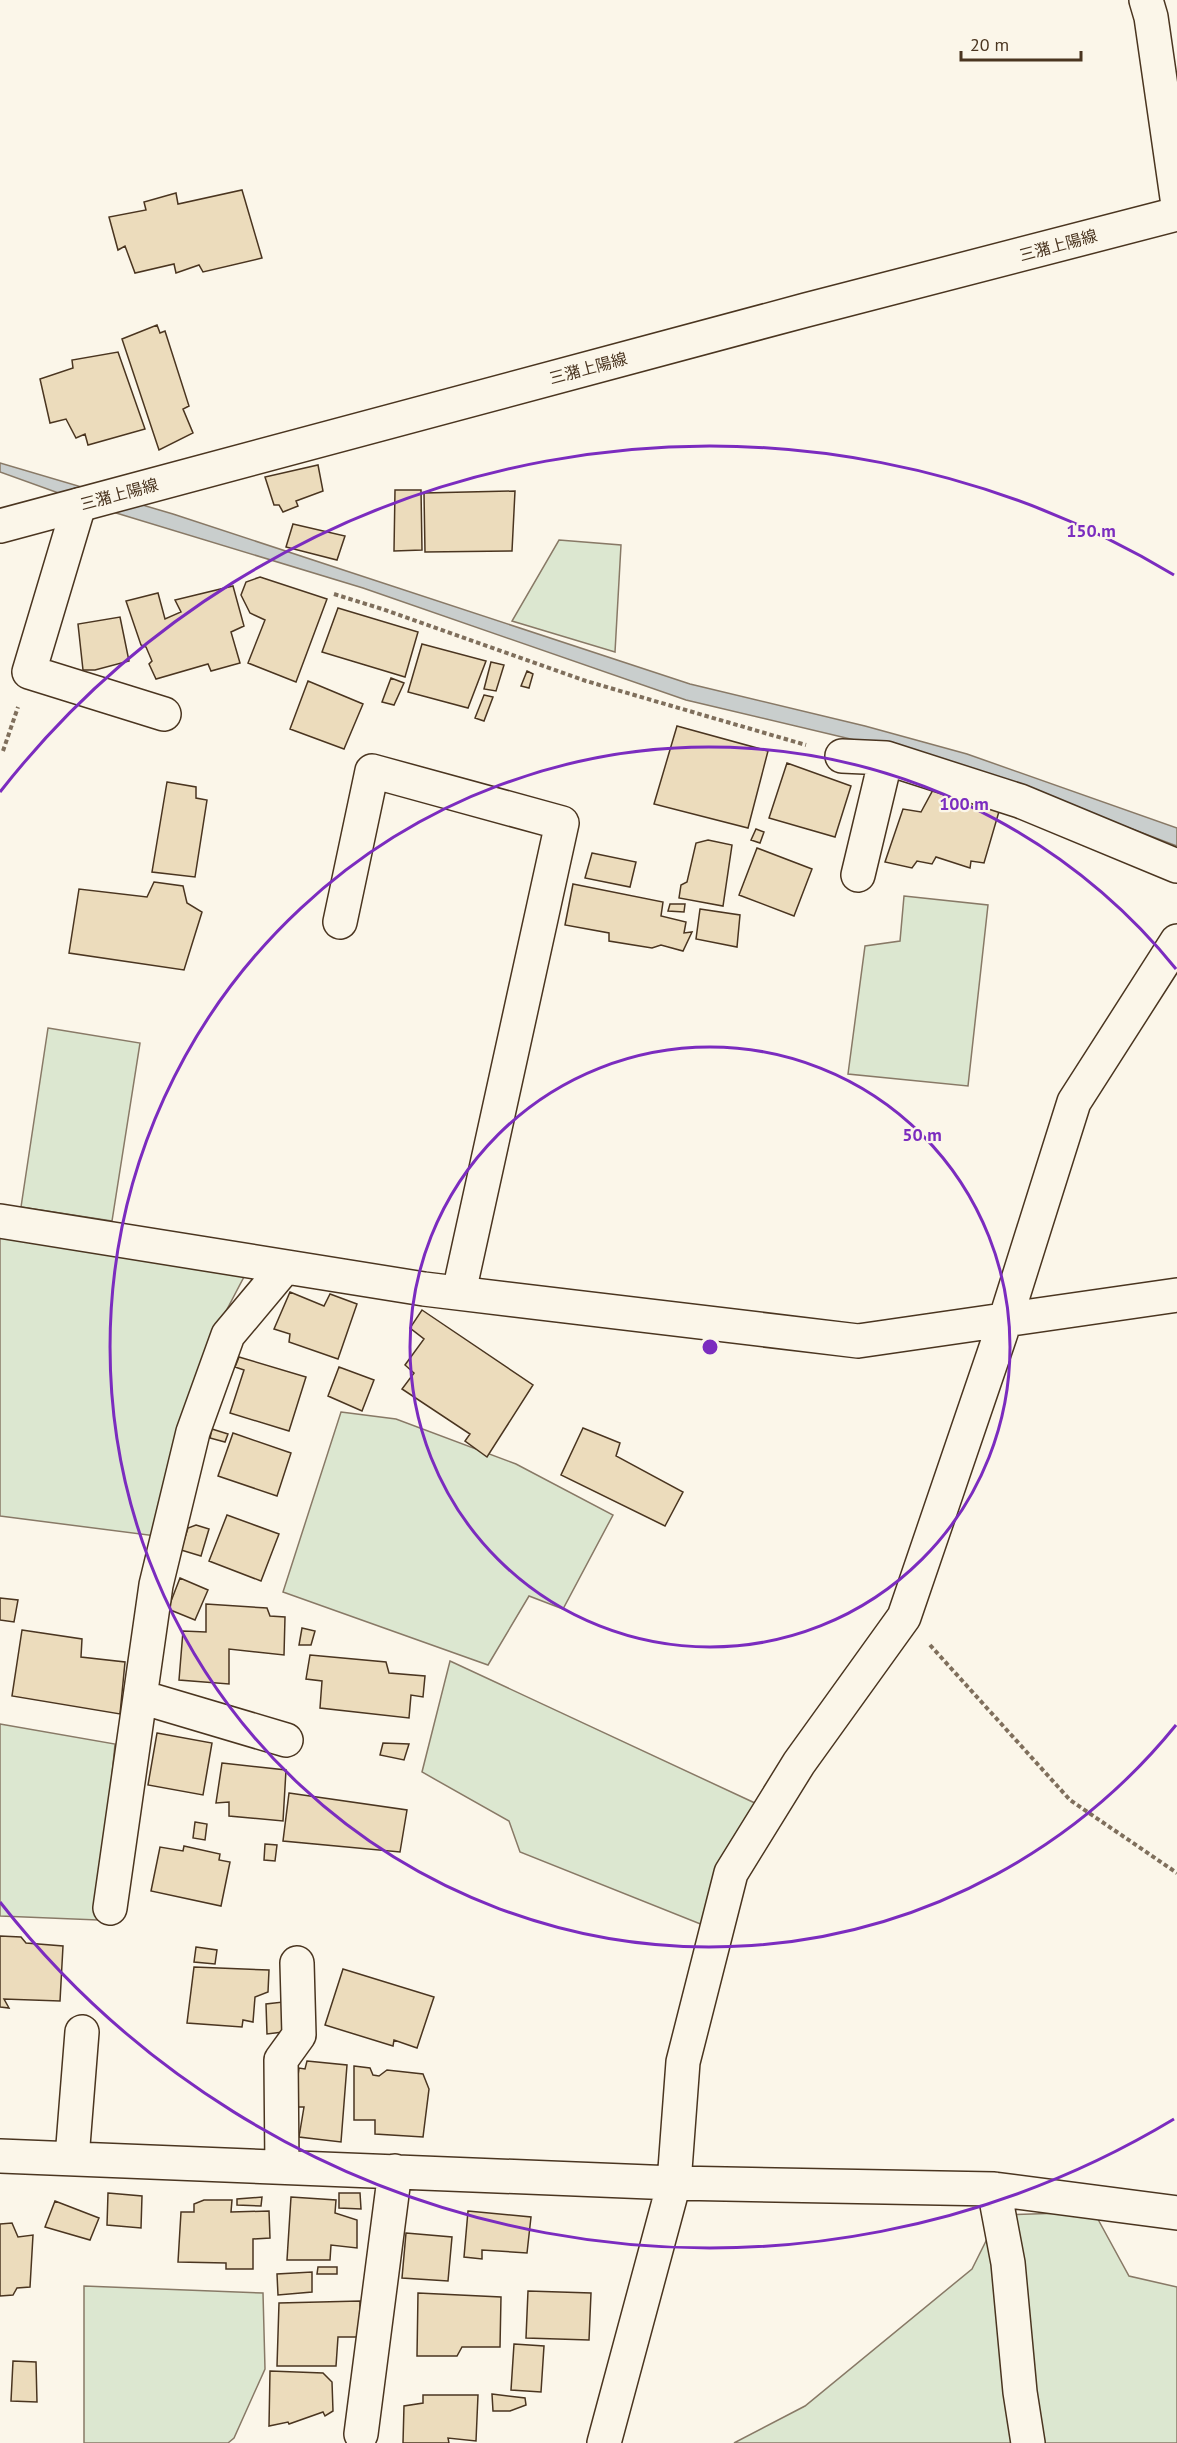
<svg xmlns="http://www.w3.org/2000/svg" width="1177" height="2443" font-family="'PT Sans','Noto Sans JP',sans-serif">
  <rect width="100%" height="100%" fill="#fbf6e9"/>
  <path fill="#dce7d0" stroke="#887966" stroke-width="1.5" d="M 559,540 L 621,545 L 615,652 L 512,621 Z
    M 904,896 L 988,905 L 968,1086 L 848,1074 L 865,946 L 900,941 Z
    M 48,1028 L 140,1043 L 112,1221 L 21,1207 Z
    M 0,1233 L 246,1273 L 213,1336 L 156,1536 L 0,1516 Z
    M 341,1412 L 396,1419 L 516,1464 L 613,1515 L 563,1609 L 529,1596 L 488,1665 L 283,1592 Z
    M 450,1661 L 757,1804 L 708,1927 L 520,1852 L 509,1821 L 422,1772 Z
    M 0,1724 L 115,1744 L 98,1920 L 0,1916 Z
    M 1094,2212 L 1129,2276 L 1177,2287 L 1177,2443 L 734,2443 L 805,2406 L 972,2269 L 999,2215 Z
    M 84,2286 L 263,2293 L 265,2369 L 234,2438 L 228,2443 L 84,2443 Z"/>
  <path fill="#c9cecd" stroke="#887966" stroke-width="1.5" d="M 0,463 L 173,514 L 690,684 L 865,726 L 967,754 L 1177,828 L 1177,846 L 1034,792 L 863,742 L 686,700 L 363,588 L 103,509 L 0,472 Z"/>
  <path fill="#ecdcbc" stroke="#4a3520" stroke-width="1.5" d="M 242,190 L 262,258 L 203,272 L 199,265 L 176,273 L 174,264 L 135,273 L 125,246 L 118,250 L 109,217 L 146,210 L 144,202 L 176,193 L 178,204 Z
    M 157,325 L 160,333 L 165,331 L 189,406 L 183,409 L 193,433 L 159,450 L 122,339 Z
    M 118,352 L 145,429 L 88,445 L 85,434 L 76,438 L 66,419 L 50,423 L 40,379 L 73,368 L 72,360 Z
    M 318,465 L 323,491 L 296,501 L 298,506 L 283,512 L 279,505 L 274,505 L 265,477 Z
    M 395,490 L 421,490 L 422,550 L 394,551 Z
    M 515,491 L 512,551 L 425,552 L 424,493 Z
    M 293,524 L 345,536 L 337,560 L 286,547 Z
    M 260,577 L 327,599 L 296,682 L 248,663 L 265,620 L 250,613 L 241,595 L 246,582 Z
    M 233,586 L 244,626 L 231,632 L 240,663 L 211,671 L 208,664 L 156,679 L 149,664 L 152,661 L 146,647 L 141,645 L 126,601 L 158,593 L 165,619 L 181,612 L 175,600 Z
    M 338,608 L 418,632 L 405,677 L 322,652 Z
    M 120,617 L 129,661 L 95,670 L 83,670 L 78,624 Z
    M 422,644 L 486,661 L 468,708 L 408,692 Z
    M 491,662 L 504,665 L 496,691 L 484,689 Z
    M 527,671 L 533,674 L 529,688 L 521,686 Z
    M 391,678 L 404,683 L 394,705 L 382,702 Z
    M 308,681 L 363,704 L 344,749 L 290,729 Z
    M 484,695 L 493,697 L 484,721 L 475,718 Z
    M 677,726 L 768,751 L 748,828 L 654,804 Z
    M 787,763 L 851,786 L 835,837 L 769,818 Z
    M 167,782 L 196,787 L 196,798 L 207,800 L 195,877 L 152,872 Z
    M 933,790 L 1000,808 L 984,863 L 971,861 L 970,868 L 936,857 L 932,864 L 917,861 L 912,868 L 885,862 L 903,809 L 921,812 Z
    M 756,829 L 764,832 L 760,843 L 751,840 Z
    M 708,840 L 732,845 L 723,906 L 679,898 L 681,885 L 687,882 L 696,843 Z
    M 757,848 L 812,869 L 794,916 L 739,895 Z
    M 592,853 L 636,862 L 630,887 L 585,878 Z
    M 154,882 L 183,886 L 187,903 L 202,912 L 184,970 L 69,953 L 79,889 L 147,897 Z
    M 573,884 L 663,902 L 661,916 L 686,922 L 684,933 L 692,932 L 683,951 L 661,945 L 652,948 L 609,941 L 609,933 L 565,925 Z
    M 670,904 L 685,904 L 684,912 L 668,911 Z
    M 700,909 L 740,915 L 737,947 L 696,939 Z
    M 290,1292 L 324,1306 L 330,1294 L 357,1304 L 338,1359 L 289,1342 L 290,1334 L 274,1329 Z
    M 422,1310 L 533,1385 L 487,1457 L 465,1441 L 470,1434 L 402,1389 L 414,1373 L 405,1365 L 424,1339 L 410,1328 Z
    M 239,1357 L 306,1377 L 289,1431 L 230,1413 L 244,1370 L 235,1367 Z
    M 339,1367 L 374,1380 L 362,1411 L 328,1396 Z
    M 583,1428 L 620,1443 L 616,1456 L 683,1492 L 665,1526 L 561,1475 Z
    M 212,1429 L 228,1434 L 225,1442 L 210,1438 Z
    M 233,1433 L 291,1453 L 277,1496 L 218,1476 Z
    M 227,1515 L 279,1534 L 261,1581 L 209,1561 Z
    M 196,1525 L 209,1529 L 201,1556 L 181,1550 L 188,1528 Z
    M 180,1578 L 208,1590 L 195,1620 L 168,1609 Z
    M 0,1598 L 18,1600 L 14,1622 L 0,1620 Z
    M 206,1604 L 267,1608 L 270,1616 L 285,1617 L 284,1655 L 229,1649 L 229,1684 L 179,1680 L 183,1631 L 206,1632 Z
    M 302,1628 L 315,1631 L 311,1645 L 299,1645 Z
    M 22,1630 L 82,1639 L 81,1657 L 125,1662 L 120,1714 L 12,1696 Z
    M 310,1655 L 386,1662 L 389,1673 L 425,1676 L 423,1697 L 411,1695 L 409,1718 L 320,1708 L 322,1681 L 306,1679 Z
    M 157,1733 L 212,1743 L 203,1795 L 148,1785 Z
    M 383,1743 L 409,1744 L 404,1760 L 380,1755 Z
    M 222,1763 L 286,1770 L 283,1821 L 229,1816 L 229,1802 L 216,1803 Z
    M 289,1793 L 407,1810 L 400,1852 L 283,1841 Z
    M 195,1822 L 207,1824 L 205,1840 L 193,1838 Z
    M 265,1844 L 277,1845 L 275,1861 L 264,1860 Z
    M 184,1846 L 220,1854 L 219,1860 L 230,1862 L 221,1906 L 151,1891 L 160,1847 L 183,1851 Z
    M 0,1936 L 21,1937 L 26,1943 L 63,1946 L 60,2001 L 4,1999 L 9,2008 L 0,2007 Z
    M 196,1947 L 217,1950 L 215,1964 L 194,1962 Z
    M 194,1967 L 269,1970 L 268,1992 L 255,1997 L 253,2022 L 243,2020 L 242,2027 L 187,2023 Z
    M 343,1969 L 434,1997 L 417,2048 L 394,2040 L 393,2046 L 325,2025 Z
    M 283,2002 L 283,2032 L 267,2034 L 266,2004 Z
    M 307,2061 L 347,2065 L 341,2142 L 299,2137 L 304,2107 L 294,2107 L 299,2068 L 305,2069 Z
    M 354,2066 L 370,2068 L 373,2075 L 379,2076 L 387,2070 L 423,2074 L 429,2089 L 423,2137 L 375,2134 L 375,2120 L 354,2120 Z
    M 108,2193 L 142,2196 L 141,2228 L 107,2225 Z
    M 339,2193 L 360,2193 L 361,2209 L 339,2208 Z
    M 262,2197 L 261,2206 L 237,2205 L 237,2199 Z
    M 291,2197 L 336,2200 L 335,2213 L 357,2220 L 357,2248 L 331,2245 L 330,2260 L 287,2260 Z
    M 204,2200 L 232,2200 L 231,2212 L 269,2211 L 270,2238 L 253,2239 L 253,2269 L 226,2269 L 226,2263 L 178,2262 L 181,2212 L 194,2212 L 194,2204 Z
    M 55,2201 L 99,2218 L 90,2240 L 45,2227 Z
    M 468,2211 L 531,2217 L 527,2253 L 482,2250 L 482,2259 L 464,2257 Z
    M 12,2223 L 18,2237 L 33,2235 L 30,2287 L 17,2288 L 13,2295 L 0,2296 L 0,2224 Z
    M 406,2233 L 452,2237 L 448,2281 L 402,2278 Z
    M 318,2267 L 337,2267 L 337,2274 L 317,2274 Z
    M 312,2272 L 312,2292 L 278,2295 L 277,2274 Z
    M 528,2291 L 591,2293 L 589,2340 L 526,2338 Z
    M 418,2293 L 501,2297 L 500,2347 L 462,2347 L 457,2356 L 417,2356 Z
    M 360,2301 L 360,2337 L 338,2337 L 336,2366 L 277,2366 L 279,2303 Z
    M 514,2344 L 544,2346 L 541,2392 L 511,2390 Z
    M 13,2361 L 36,2362 L 37,2402 L 11,2401 Z
    M 270,2371 L 323,2373 L 332,2382 L 333,2411 L 325,2416 L 323,2412 L 289,2424 L 288,2422 L 269,2426 Z
    M 492,2394 L 525,2398 L 526,2405 L 510,2411 L 493,2411 Z
    M 423,2395 L 478,2395 L 476,2441 L 448,2438 L 449,2443 L 403,2443 L 404,2406 L 423,2403 Z"/>
  <g fill="none" stroke-linecap="round" stroke-linejoin="round">
    <g stroke="#4a3520" stroke-width="36">
      <path id="minor" d="M 1146,0 L 1151,17 L 1177,198
        M 79,505 L 29,672 L 164,714
        M 842,756 L 886,758 L 1020,801 L 1177,866
        M 858,875 L 886,758
        M 340,922 L 372,771 L 562,823 L 459,1292
        M 0,1221 L 424,1289 L 858,1341 L 1177,1295
        M 141,1697 L 286,1740
        M 110,1908 L 156,1585 L 193,1432 L 228,1335 L 285,1267
        M 0,2156 L 674,2183 L 994,2189 L 1177,2213
        M 72,2158 L 82,2032
        M 282,2167 L 281,2060 L 299,2035 L 297,1963
        M 994,2189 L 1008,2263 L 1020,2392 L 1028,2443
        M 361,2434 L 395,2171
        M 604,2443 L 674,2183 L 683,2062 L 731,1873 L 799,1763 L 904,1617 L 1005,1321 L 1074,1102 L 1177,941"/>
    </g>
    <g stroke="#4a3520" stroke-width="36">
      <path id="major" d="M 0,526 L 806,310 L 1177,214"/>
    </g>
    <path stroke="#7f6f5c" stroke-width="4" stroke-dasharray="4.5 3" stroke-linecap="butt" d="M 334,594 L 382,609 L 586,681 L 806,745
      M 3,751 L 18,707
      M 930,1645 L 1070,1800 L 1177,1873"/>
    <use href="#minor" stroke="#fbf6e9" stroke-width="33"/>
    <use href="#major" stroke="#fbf6e9" stroke-width="33"/>
  </g>
  <g fill="none" stroke="#7b2cbf" stroke-width="3">
    <circle cx="710" cy="1347" r="300"/>
    <path d="M1176 1725A600 600 0 1 1 1176 969"/>
    <path d="M1174 2119A901 901 0 0 1 0 1902M0 792A901 901 0 0 1 1174 575"/>
  </g>
  <g text-anchor="middle" stroke-width="4.5" stroke-linejoin="round" paint-order="stroke">
    <g font-size="16" fill="#4a3520" stroke="#fbf6e9">
      <text transform="translate(1058 245) rotate(-15)" y="6">三潴上陽線</text>
      <text transform="translate(588 368) rotate(-15)" y="6">三潴上陽線</text>
      <text transform="translate(119 494) rotate(-15)" y="6">三潴上陽線</text>
    </g>
  </g>
  <circle cx="710" cy="1347" r="9" fill="#7b2cbf" stroke="#fbf6e9" stroke-width="3"/>
  <g font-size="18" text-anchor="middle" font-weight="bold" fill="#7b2cbf" stroke="#fbf6e9" stroke-width="4.5" stroke-linejoin="round" paint-order="stroke">
    <text x="1091" y="537">150 m</text>
    <text x="964" y="810">100 m</text>
    <text x="922" y="1141">50 m</text>
  </g>
  <path d="M961 51v9h120v-9" fill="none" stroke="#4a3520" stroke-width="3"/>
  <text x="970" y="51" font-size="18" fill="#4a3520" stroke="#fbf6e9" stroke-width="4.5" paint-order="stroke">20 m</text>
</svg>
